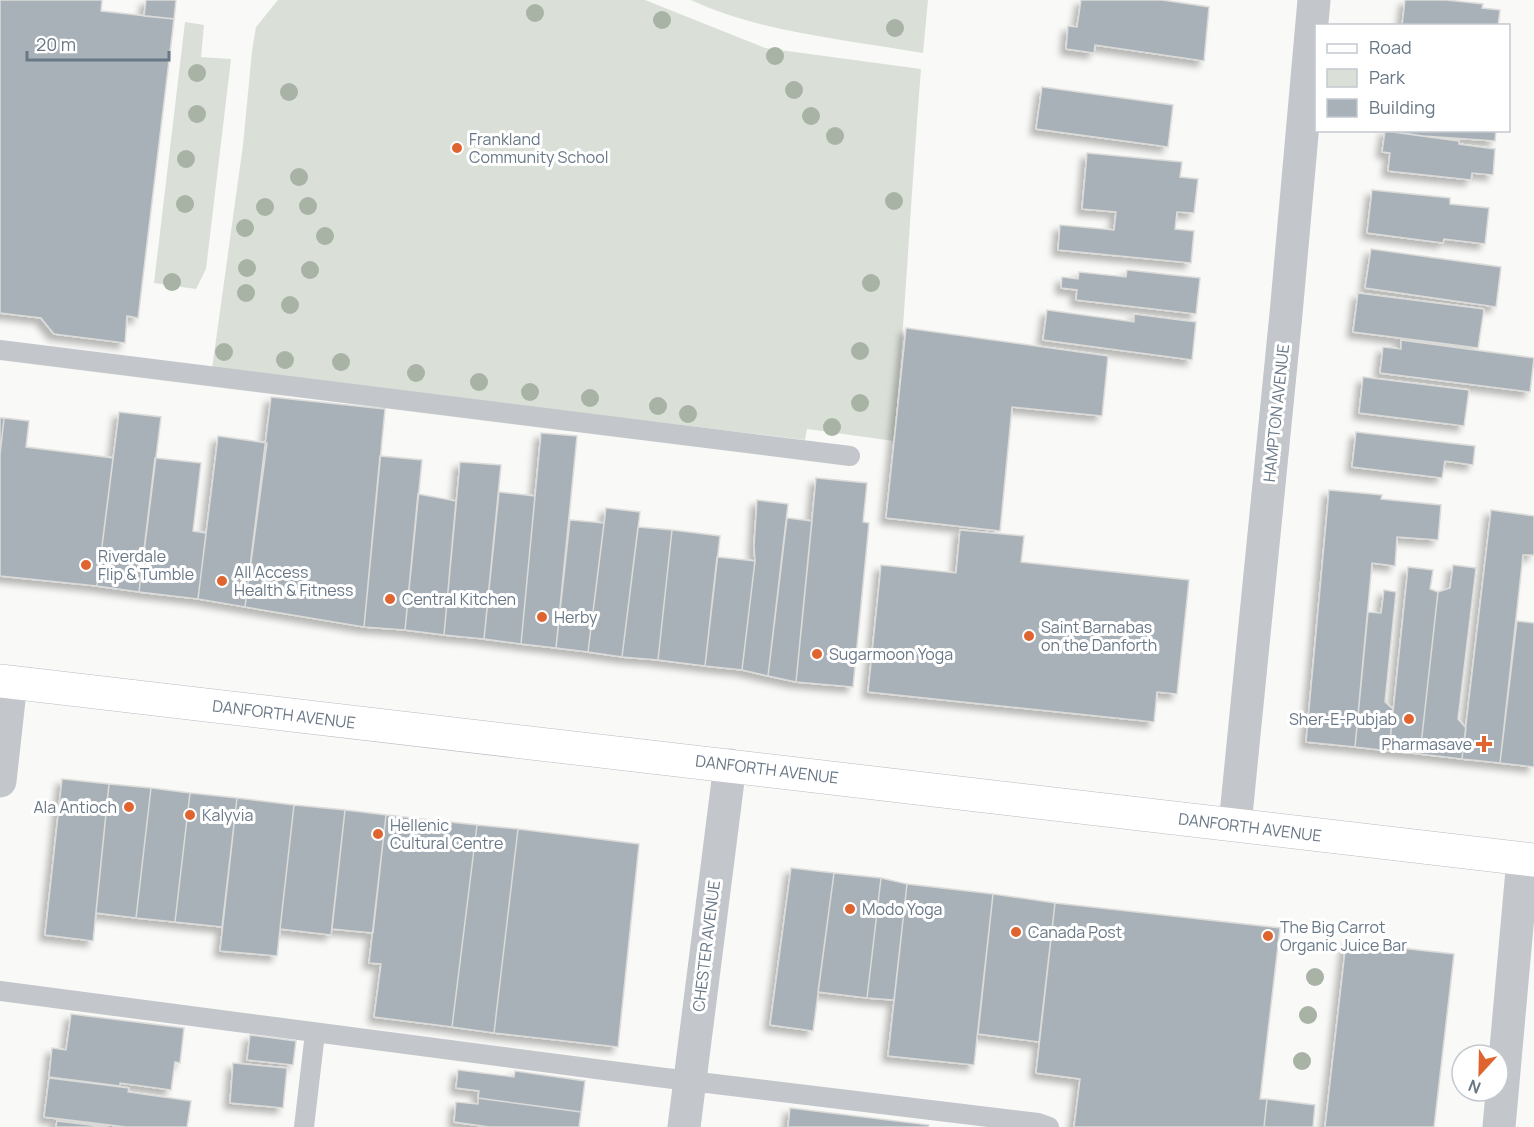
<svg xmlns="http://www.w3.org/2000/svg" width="1534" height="1127" font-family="Manrope,sans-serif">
  <defs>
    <filter id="shadow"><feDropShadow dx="-5.5" dy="5.5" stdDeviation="3" flood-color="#0004"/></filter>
  </defs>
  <rect width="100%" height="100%" fill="#f9f9f7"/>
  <path fill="#dae0d8" d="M 278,0 L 645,0 L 765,48 L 921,69 C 911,193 905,317 894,441 L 807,429 L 805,440 L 212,369 L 243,145 L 252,51 L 256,27 Z
    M 691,0 L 928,0 L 923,53 C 850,40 758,32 691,0 Z
    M 185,22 L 204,25 L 201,57 L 231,59 L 206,269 L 196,289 L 154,283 Z"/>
  <path fill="#a9b1b8" stroke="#dbdbd9" stroke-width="1.5" filter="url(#shadow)" d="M 0,0 L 102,0 L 101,11 L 174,19 L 138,318 L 127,316 L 125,343 L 54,334 L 41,318 L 0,313 Z
    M 146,0 L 176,0 L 174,19 L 144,16 Z
    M 1081,0 L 1162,0 L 1209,7 L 1204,61 L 1095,45 L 1094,53 L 1066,49 L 1068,26 L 1077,27 Z
    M 1405,0 L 1446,0 L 1483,4 L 1482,8 L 1500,10 L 1498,26 L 1402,26 Z
    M 1042,87 L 1173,105 L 1168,147 L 1036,129 Z
    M 1384,130 L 1496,130 L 1495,141 L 1423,136 Z
    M 1385,131 L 1459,141 L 1459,144 L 1495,149 L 1493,175 L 1472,173 L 1471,180 L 1388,171 L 1390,153 L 1382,152 Z
    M 1087,153 L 1182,162 L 1180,177 L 1198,179 L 1194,213 L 1177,212 L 1175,229 L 1194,231 L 1191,263 L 1058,250 L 1060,225 L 1114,230 L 1116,212 L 1082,209 Z
    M 1372,190 L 1450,198 L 1450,204 L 1489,208 L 1485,244 L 1444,239 L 1443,243 L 1367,233 Z
    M 1371,249 L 1501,267 L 1496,307 L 1365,288 Z
    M 1127,270 L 1200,278 L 1196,314 L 1076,300 L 1077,290 L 1061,288 L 1062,277 L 1078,279 L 1079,272 L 1126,277 Z
    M 1358,293 L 1484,309 L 1478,348 L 1353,332 Z
    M 1047,310 L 1134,322 L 1134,314 L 1196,322 L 1192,360 L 1043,340 Z
    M 906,328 L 1108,356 L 1102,416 L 1012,407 L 1000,531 L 886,518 Z
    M 1401,340 L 1534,358 L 1530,392 L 1380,373 L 1383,347 L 1401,349 Z
    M 1363,377 L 1469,390 L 1464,426 L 1359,413 Z
    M 271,397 L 385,409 L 364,627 L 245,607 Z
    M 119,412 L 161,417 L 139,592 L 97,586 Z
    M 0,418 L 4,418 L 0,455 Z
    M 4,418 L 29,421 L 26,447 L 113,458 L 97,586 L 0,576 L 0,455 Z
    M 1356,432 L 1475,446 L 1473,465 L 1445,461 L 1442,478 L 1352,467 Z
    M 541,433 L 577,436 L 556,648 L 521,644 Z
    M 218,436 L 267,443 L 245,607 L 198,599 Z
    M 380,456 L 422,460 L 405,630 L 364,627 Z
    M 155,458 L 201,463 L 193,531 L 206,533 L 198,599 L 139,592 Z
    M 460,462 L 501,465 L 484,639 L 444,635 Z
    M 816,478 L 867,483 L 863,522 L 869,523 L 853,687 L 796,682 Z
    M 1329,490 L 1382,495 L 1381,499 L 1441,505 L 1438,540 L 1397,537 L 1395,566 L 1372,563 L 1355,747 L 1306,742 Z
    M 499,492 L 535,496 L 521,644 L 484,639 Z
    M 418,494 L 456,501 L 444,635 L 405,630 Z
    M 757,500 L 788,504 L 768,676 L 742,670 L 755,561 L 754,546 Z
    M 606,508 L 640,512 L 622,657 L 588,652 Z
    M 1491,510 L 1534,516 L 1534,555 L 1523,555 L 1500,763 L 1462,759 Z
    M 787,518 L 812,521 L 796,682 L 768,676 Z
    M 570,520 L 604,523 L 588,652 L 556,648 Z
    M 638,527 L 672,530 L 658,660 L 622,657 Z
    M 672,530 L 720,536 L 705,666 L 658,660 Z
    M 960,530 L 1024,536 L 1021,562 L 1189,580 L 1177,694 L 1157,692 L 1154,722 L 868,692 L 881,565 L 956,573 Z
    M 717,557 L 755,561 L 742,670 L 705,666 Z
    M 1453,565 L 1476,568 L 1458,719 L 1466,728 L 1462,759 L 1420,754 L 1438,592 L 1450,588 Z
    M 1408,567 L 1433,570 L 1430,589 L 1438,592 L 1420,754 L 1389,751 Z
    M 1384,590 L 1396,592 L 1385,702 L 1393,709 L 1389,751 L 1355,747 L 1368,612 L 1381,613 Z
    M 1517,621 L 1534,623 L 1534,767 L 1500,763 Z
    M 62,779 L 109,784 L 93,941 L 45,935 Z
    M 109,784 L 151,788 L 136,918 L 96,913 Z
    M 151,788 L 190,793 L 175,922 L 136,918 Z
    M 190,793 L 237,798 L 222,927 L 175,922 Z
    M 237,798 L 294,805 L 277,956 L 220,951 Z
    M 294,805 L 345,810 L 331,935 L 280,929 Z
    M 345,810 L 386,815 L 373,933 L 332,929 Z
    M 386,815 L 477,825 L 452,1027 L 374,1017 L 381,964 L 369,963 Z
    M 477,825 L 518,829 L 494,1033 L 452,1027 Z
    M 518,829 L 639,844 L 618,1047 L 494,1033 Z
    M 791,868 L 834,873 L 813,1031 L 770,1025 Z
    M 834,873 L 881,878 L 867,998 L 818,992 Z
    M 881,878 L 907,884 L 894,1000 L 867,998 Z
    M 907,884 L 993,894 L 974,1065 L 888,1056 Z
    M 993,894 L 1055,903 L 1039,1042 L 978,1034 Z
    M 1055,903 L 1280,928 L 1260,1099 L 1267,1099 L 1264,1127 L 1074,1127 L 1080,1079 L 1036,1073 Z
    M 1346,942 L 1454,954 L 1434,1127 L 1325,1127 Z
    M 71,1014 L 184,1028 L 180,1063 L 175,1062 L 171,1090 L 120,1083 L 120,1086 L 49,1077 L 52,1048 L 66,1050 Z
    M 250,1035 L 296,1041 L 293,1065 L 247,1060 Z
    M 233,1063 L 287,1068 L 283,1108 L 230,1103 Z
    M 458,1070 L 514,1077 L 515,1071 L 585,1081 L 581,1112 L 478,1098 L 479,1091 L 456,1088 Z
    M 49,1078 L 129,1088 L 128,1092 L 191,1101 L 187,1127 L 126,1127 L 44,1117 Z
    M 478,1098 L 581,1112 L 579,1127 L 489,1127 L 454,1122 L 456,1102 L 478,1104 Z
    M 1267,1099 L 1315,1105 L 1313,1127 L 1264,1127 Z
    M 790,1108 L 929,1125 L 928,1127 L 788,1127 Z
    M 57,1121 L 108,1127 L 56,1127 Z"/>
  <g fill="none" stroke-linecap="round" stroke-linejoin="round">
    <g stroke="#b8bcc0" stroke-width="34">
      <path id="primary" d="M 0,681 L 1534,860"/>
    </g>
    <path stroke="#c3c6ca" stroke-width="20" d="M 0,350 L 850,456
      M 0,991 L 657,1077 L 1038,1123 L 1049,1127
      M 304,1127 L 315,1033"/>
    <path stroke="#c3c6ca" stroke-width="33" d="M 0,781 L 11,682
      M 1235,825 L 1286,314 L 1314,0
      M 684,1127 L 730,765
      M 1499,1127 L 1523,859"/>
    <use href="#primary" stroke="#fff" stroke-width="33"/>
  </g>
  <g fill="#a8b3a6">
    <circle cx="535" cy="13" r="9"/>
    <circle cx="662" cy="20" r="9"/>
    <circle cx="895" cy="28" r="9"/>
    <circle cx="775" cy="56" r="9"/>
    <circle cx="197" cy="73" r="9"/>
    <circle cx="794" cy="90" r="9"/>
    <circle cx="289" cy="92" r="9"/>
    <circle cx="197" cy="114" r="9"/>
    <circle cx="811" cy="116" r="9"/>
    <circle cx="835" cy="136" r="9"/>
    <circle cx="186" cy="159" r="9"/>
    <circle cx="299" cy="177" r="9"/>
    <circle cx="894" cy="201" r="9"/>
    <circle cx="185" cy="204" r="9"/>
    <circle cx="308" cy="206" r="9"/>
    <circle cx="265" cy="207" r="9"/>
    <circle cx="245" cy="228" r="9"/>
    <circle cx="325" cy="236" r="9"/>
    <circle cx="247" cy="268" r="9"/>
    <circle cx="310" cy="270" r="9"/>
    <circle cx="172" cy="282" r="9"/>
    <circle cx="871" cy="283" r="9"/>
    <circle cx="246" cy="293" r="9"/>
    <circle cx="290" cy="305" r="9"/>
    <circle cx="860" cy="351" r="9"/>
    <circle cx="224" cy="352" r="9"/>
    <circle cx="285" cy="360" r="9"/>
    <circle cx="341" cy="362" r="9"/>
    <circle cx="416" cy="373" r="9"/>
    <circle cx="479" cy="382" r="9"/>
    <circle cx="530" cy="392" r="9"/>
    <circle cx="590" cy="398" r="9"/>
    <circle cx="860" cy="403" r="9"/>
    <circle cx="658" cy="406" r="9"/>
    <circle cx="688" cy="414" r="9"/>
    <circle cx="832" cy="427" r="9"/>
    <circle cx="1315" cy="977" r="9"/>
    <circle cx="1308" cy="1015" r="9"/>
    <circle cx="1302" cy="1061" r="9"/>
  </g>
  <g fill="#e0642f" stroke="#fff" stroke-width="2">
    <circle cx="457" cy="148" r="6"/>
    <circle cx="86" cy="565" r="6"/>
    <circle cx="222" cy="581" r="6"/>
    <circle cx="390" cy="599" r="6"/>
    <circle cx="542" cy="617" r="6"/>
    <circle cx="1029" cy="636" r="6"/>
    <circle cx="817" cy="654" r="6"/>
    <circle cx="1409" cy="719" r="6"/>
    <path d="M1481 735h6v6h6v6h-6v6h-6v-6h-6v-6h6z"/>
    <circle cx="129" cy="807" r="6"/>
    <circle cx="190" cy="815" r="6"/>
    <circle cx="378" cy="834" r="6"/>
    <circle cx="850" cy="909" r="6"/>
    <circle cx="1016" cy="932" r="6"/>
    <circle cx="1268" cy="936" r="6"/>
  </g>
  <g text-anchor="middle" stroke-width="6" stroke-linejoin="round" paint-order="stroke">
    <g font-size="16" fill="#697887" stroke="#fff" text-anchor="start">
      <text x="469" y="145">Frankland<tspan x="469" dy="18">Community School</tspan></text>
      <text x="98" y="562">Riverdale<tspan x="98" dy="18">Flip &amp; Tumble</tspan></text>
      <text x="234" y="578">All Access<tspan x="234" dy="18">Health &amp; Fitness</tspan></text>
      <text x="402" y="605">Central Kitchen</text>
      <text x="554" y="623">Herby</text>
      <text x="1041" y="633">Saint Barnabas<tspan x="1041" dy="18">on the Danforth</tspan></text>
      <text x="829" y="660">Sugarmoon Yoga</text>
      <text x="1397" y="725" text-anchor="end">Sher-E-Pubjab</text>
      <text x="1472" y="750" text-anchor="end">Pharmasave</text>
      <text x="117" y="813" text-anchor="end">Ala Antioch</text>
      <text x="202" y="821">Kalyvia</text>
      <text x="390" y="831">Hellenic<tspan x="390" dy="18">Cultural Centre</tspan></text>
      <text x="862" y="915">Modo Yoga</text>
      <text x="1280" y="933">The Big Carrot<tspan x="1280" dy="18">Organic Juice Bar</tspan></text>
      <text x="1028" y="938">Canada Post</text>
    </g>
    <g font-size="16" fill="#697887" stroke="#fff">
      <text transform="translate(1276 413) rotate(-84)" y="6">HAMPTON AVENUE</text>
      <text transform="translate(284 714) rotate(7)" y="6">DANFORTH AVENUE</text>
      <text transform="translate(767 769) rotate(7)" y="6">DANFORTH AVENUE</text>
      <text transform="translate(1250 827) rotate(7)" y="6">DANFORTH AVENUE</text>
      <text transform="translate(706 946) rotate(-83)" y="6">CHESTER AVENUE</text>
    </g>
  </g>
  <rect x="1315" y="24" width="195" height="108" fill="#ffffff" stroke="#c3c9cf" stroke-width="1.5"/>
  <rect x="1327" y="44" width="30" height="9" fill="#ffffff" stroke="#c3c9cf" stroke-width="1.5"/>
  <text x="1369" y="54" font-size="18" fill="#697887">Road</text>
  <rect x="1327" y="69" width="30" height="18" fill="#dae0d8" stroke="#c3c9cf" stroke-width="1.5"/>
  <text x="1369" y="84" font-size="18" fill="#697887">Park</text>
  <rect x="1327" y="99" width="30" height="18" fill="#a9b1b8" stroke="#c3c9cf" stroke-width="1.5"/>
  <text x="1369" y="114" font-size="18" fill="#697887">Building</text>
  <g transform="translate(1480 1073) rotate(202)"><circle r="28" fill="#ffffff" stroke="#c3c9cf" stroke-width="1.5"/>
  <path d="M0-4.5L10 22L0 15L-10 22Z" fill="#e0642f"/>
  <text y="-9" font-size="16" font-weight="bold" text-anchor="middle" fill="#697887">N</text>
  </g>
  <path d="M27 51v9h142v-9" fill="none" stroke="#697887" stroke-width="3"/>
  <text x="36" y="51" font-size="18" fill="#697887" stroke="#ffffff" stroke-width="4.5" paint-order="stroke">20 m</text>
</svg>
